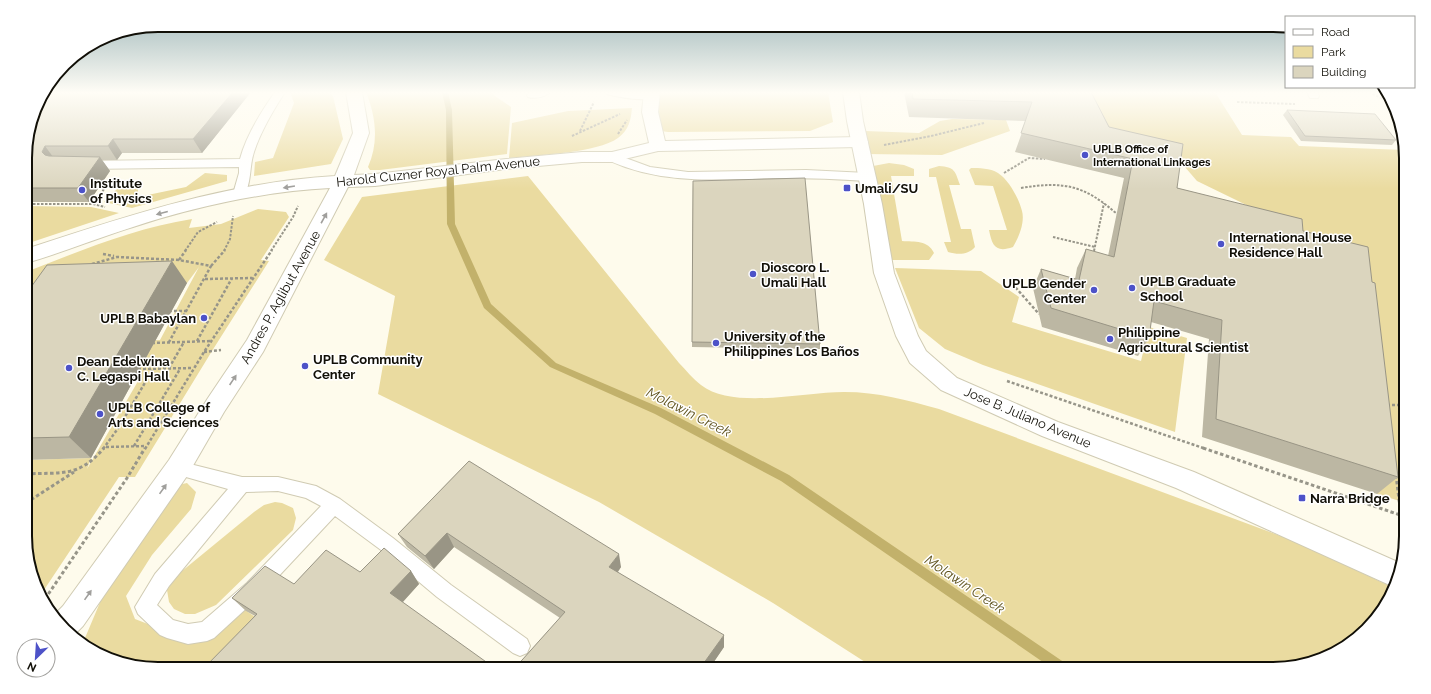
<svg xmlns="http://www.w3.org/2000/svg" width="1431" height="694" font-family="Raleway,sans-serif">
  <rect width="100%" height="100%" fill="#fefbec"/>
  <path fill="#eadba0" d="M 290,92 L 329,92 L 333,96 L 343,139 L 331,164 L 254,176 L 255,162 L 273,158 L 294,103 Z
    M 366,92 L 492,92 L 495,96 L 511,107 L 507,154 L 380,170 L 370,170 L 368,167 C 379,142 376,117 366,92 Z
    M 654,92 L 828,92 L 833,122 L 810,131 L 668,132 L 661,131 L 652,120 Z
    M 1075,92 L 1215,92 L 1242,135 L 1291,137 L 1299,146 L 1405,150 L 1406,503 L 1377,494 L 1358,302 L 1275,219 L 1197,181 L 1178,159 L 1093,128 Z
    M 632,108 C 631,119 629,130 618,138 C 597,153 537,155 509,158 L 512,123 L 568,111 Z
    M 952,119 L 1006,120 L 1010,131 L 942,155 L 866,154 L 865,131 L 919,133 L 940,121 Z
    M 889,163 L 904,165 L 914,169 L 914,176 L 891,176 L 902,241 C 915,242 928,240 934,253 L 929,260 L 892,260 L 873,166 Z
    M 939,166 C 955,167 955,171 960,185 L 949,185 L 961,229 L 971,229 L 975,247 C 968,255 958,255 948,252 L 944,242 L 951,242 L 936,177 L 929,177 L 929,169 Z
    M 971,168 C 979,168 990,168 998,173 C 1009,180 1019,199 1022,211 C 1025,222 1019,237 1013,247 C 996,253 992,246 989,230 L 1007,230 L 993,186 L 975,185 L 969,170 Z
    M 205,173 L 227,175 L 227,181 L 132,208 L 104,202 L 119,187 L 138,187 L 138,197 L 186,187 Z
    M 528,176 L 679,363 C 686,370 693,379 701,385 C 733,410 804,392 844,392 C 879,392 906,400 939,409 L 1294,541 L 1394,588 L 1392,595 L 1347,646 L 1281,669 L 876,669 L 773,603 L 599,502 L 378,394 L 395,296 L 324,260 L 362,197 Z
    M 25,206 L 91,207 L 119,213 L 26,244 Z
    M 258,209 L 286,212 L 289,217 L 261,260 L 269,261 L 212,351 L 135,477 L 119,477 L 42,593 L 26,554 L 26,460 L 91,458 L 87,469 L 141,376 L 106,376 L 127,341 L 160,340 L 199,267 L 187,283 L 66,287 L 28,342 L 26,334 L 26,272 C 80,251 134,228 192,219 L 189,228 L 221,224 Z
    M 895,268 L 981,271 L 1019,297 L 1012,322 L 1141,361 L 1149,327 L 1187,338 L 1175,432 L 983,365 L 945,349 L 919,328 Z
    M 187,483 L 196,492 L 191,509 L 152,555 L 126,596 L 135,619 L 176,635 L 245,610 L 270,627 L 230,669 L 158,669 L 99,655 L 86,644 L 85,638 L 101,600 L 167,491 L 178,485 Z
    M 275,502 L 282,503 L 293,508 L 296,518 L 293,530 L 216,605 L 195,614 L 185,614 L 174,609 L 169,602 L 167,590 L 176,576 L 254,512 L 264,505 Z"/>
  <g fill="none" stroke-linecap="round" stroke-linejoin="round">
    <path fill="#c2b16b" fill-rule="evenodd" d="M 442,92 L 448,92 L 452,110 L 455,224 L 491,304 L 556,363 L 661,408 L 789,475 L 1068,665 L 1070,669 L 1053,669 L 781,481 L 655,414 L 550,367 L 484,308 L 447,224 L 446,110 Z"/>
    <g stroke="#d0cbb3" stroke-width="2">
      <path id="service" d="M 275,92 L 285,92 C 274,109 260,133 254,152 C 249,166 252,184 243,197 L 235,197 L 233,194 L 239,173 L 239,167 L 86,169 L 82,168 L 80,165 L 82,162 L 86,161 L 240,159 C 246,136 261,112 275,92 Z
        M 532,92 L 550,92 C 546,97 534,99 528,97 L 527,95 Z
        M 606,92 L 652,93 L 657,96 C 651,103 617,97 607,94 Z
        M 1307,92 L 1317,92 L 1319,96 L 1318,98 L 1310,98 Z
        M 612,153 L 650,167 L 688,172 L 806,170 L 867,173 L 871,174 L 873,177 L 871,180 L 867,181 C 839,179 810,178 782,178 C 722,179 664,186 608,160 L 606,157 L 608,154 Z
        M 178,461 L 242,477 L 278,477 L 316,486 L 340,499 L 393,538 L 451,585 L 527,639 L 530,646 L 527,653 L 520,656 L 513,653 L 437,597 L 381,550 L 335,516 L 261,595 L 214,638 L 207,641 L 188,644 L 167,638 L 160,635 L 138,614 L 135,607 L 155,574 L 228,489 L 172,473 L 170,468 L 172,463 ZM 278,491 L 306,498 L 321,506 L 247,583 L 202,622 L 188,624 L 173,620 L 157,605 L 169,586 L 246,492 Z"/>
    </g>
    <g stroke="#d0cbb3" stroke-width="2">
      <path id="minor" d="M 346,92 L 362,92 L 369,133 L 354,175 L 375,174 L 506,159 L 582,152 L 612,152 L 649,143 L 642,112 L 644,92 L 660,92 L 658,112 L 665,141 L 859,137 L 865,138 L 868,142 L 865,146 L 859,147 L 658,151 L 612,162 L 582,162 L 506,169 L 375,186 L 348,187 L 263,352 L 224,412 L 187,476 L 83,626 L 74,635 L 53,616 L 63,606 L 169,460 L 208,398 L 247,340 L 330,188 C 266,191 194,207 133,227 C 97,238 62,253 26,263 L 26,249 C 126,216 229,182 335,176 L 353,133 Z"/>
    </g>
    <g stroke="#d0cbb3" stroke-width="2">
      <path id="tertiary" d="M 843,92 L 859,92 L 863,121 L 882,204 L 894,273 L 918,336 L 926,351 L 957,378 L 1058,422 L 1194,472 L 1400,563 L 1394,587 L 1176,488 L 1042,436 L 941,390 L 910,363 L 896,336 L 874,273 L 864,204 L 847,121 Z"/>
    </g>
    <path stroke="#979589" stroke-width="2" stroke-dasharray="2.5 1.5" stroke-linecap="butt" d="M 1369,92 L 1391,103
      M 1237,102 L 1295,104
      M 580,131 L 594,102
      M 618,134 L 627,120
      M 572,136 L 620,114
      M 884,145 L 931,136 L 984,123
      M 1004,173 L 1029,158 L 1045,159
      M 1021,188 C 1064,181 1084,185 1117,214
      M 25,204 L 93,204 L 105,207
      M 93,204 L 107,185
      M 1053,237 L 1095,247
      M 185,251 L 198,232 L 217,222
      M 224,251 L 230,239 L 233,216
      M 271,251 L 293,217 L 298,206
      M 1094,251 L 1104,203"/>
    <path stroke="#979589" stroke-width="2.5" stroke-dasharray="3 2" stroke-linecap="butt" d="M 103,254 L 114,256
      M 1093,255 L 1094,250
      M 179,260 L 186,250
      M 92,264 L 117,257 L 179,260 L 211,266 L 169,342
      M 211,266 L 225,250
      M 205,279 L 252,278
      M 1009,280 L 1039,314
      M 169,311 L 186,311
      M 197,341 L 232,278
      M 152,343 L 211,341
      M 204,352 L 221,350
      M 169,368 L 184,342
      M 138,369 L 193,368
      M 1007,381 L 1206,449
      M 1387,405 L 1406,405
      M 108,424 L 120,424
      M 134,446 L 180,369
      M 106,447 L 146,446
      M 103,449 L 119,427 L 153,369
      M 145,449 L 204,352 L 272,250"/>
    <path stroke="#979589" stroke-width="3" stroke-dasharray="3.5 2.5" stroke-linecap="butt" d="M 1203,448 L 1406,517
      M 26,474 C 62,472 78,478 104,448
      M 1396,475 L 1401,516
      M 26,503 L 74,472
      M 45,599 L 127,478 L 145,448"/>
    <use href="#service" fill="#fff" fill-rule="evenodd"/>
    <use href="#minor" fill="#fff" fill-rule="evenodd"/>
    <use href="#tertiary" fill="#fff" fill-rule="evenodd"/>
  </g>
  <path fill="#bcb7a3" d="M 251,92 L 202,153 L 122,153 L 117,160 L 102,160 L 110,171 L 89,202 L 25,202 L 25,149 Z
    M 904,92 L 1091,92 L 1109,127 L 1177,188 L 1303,231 L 1372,282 L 1398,477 L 1377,494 L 1202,437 L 1209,339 L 1151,322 L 1149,338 L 1138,356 L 1042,327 L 1033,288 L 1041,269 L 1075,279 L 1077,268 L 1086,249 L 1108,256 L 1124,178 L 1015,152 L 1026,121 L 909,117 Z
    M 1287,110 L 1396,140 L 1392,145 L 1301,141 L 1283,115 Z
    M 693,181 L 820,344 L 820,349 L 692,347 Z
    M 187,283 L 91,458 L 26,460 L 26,294 Z
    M 469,461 L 621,567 L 618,572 L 724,647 L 709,669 L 514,669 L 560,618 L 454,547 L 434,569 L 407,547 L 398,534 Z
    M 411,571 L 419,584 L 403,602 L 255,616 L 246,611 L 232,598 L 294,584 L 360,572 Z"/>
  <path fill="#999585" d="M 233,92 L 251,92 L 202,153 L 193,139 Z
    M 113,139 L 122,153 L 117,160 L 108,146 Z
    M 45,146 L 56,161 L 53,166 L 42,152 Z
    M 100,157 L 110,171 L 89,202 L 78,188 Z
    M 172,261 L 187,283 L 91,458 L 69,437 Z
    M 447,533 L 454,547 L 434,569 L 425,556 Z
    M 619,554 L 621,567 L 612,580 L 609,567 Z
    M 411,571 L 419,584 L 399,606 L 390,593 Z
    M 724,635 L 724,647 L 709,669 L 701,669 L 701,667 Z"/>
  <path fill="#dbd5be" stroke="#999585" d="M 45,92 L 233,92 L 193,139 L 113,139 L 108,146 L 45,146 L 42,152 L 45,155 L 49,156 L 100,157 L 78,188 L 25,188 L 25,149 L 39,99 Z
    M 912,92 L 1091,92 L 1109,127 L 1183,144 L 1177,188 L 1302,219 L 1303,231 L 1368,247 L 1372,282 L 1375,283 L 1398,477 L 1216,419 L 1222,320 L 1154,301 L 1149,338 L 1051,308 L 1041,269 L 1079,280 L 1086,249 L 1114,257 L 1133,159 L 1021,133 L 1032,102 L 913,99 Z
    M 1287,110 L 1375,114 L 1396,140 L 1305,136 Z
    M 805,178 L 820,344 L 692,342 L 693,181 Z
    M 172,261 L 69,437 L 26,438 L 26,294 L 47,265 Z
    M 469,461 L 619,554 L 609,567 L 724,635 L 701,667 L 702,669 L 514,669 L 565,612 L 447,533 L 425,556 L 398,534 Z
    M 384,548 L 411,571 L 390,593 L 496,669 L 203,669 L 257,614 L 232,598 L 265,566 L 294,584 L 326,550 L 360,572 Z"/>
  <defs><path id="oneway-solid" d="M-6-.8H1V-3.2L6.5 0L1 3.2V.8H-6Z"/></defs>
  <g fill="#a09f9c">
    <use href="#oneway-solid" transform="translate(289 187) rotate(171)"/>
    <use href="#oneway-solid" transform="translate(162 213) rotate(165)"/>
    <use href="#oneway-solid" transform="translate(324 218) rotate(-61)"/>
    <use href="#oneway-solid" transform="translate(233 380) rotate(-56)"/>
    <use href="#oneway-solid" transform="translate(163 489) rotate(-55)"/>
    <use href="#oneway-solid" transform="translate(88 595) rotate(-55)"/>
  </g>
  <linearGradient id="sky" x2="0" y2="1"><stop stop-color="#99b3b6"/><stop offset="0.49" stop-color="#fffdf6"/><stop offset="1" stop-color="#fffdf6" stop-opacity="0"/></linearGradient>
  <rect width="1431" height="189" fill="url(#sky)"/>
  <g fill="#4d52c8" stroke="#fff" stroke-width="1.5">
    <circle cx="1085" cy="155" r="4"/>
    <rect x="843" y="184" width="8" height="8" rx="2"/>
    <circle cx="82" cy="190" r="4"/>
    <circle cx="1221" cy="244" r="4"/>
    <circle cx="753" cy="274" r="4"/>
    <circle cx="1132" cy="288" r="4"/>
    <circle cx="1094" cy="290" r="4"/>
    <circle cx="204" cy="318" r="4"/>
    <circle cx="1110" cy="339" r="4"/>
    <circle cx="716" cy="343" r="4"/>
    <circle cx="305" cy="366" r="4"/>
    <circle cx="69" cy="368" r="4"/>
    <circle cx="100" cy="414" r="4"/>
    <rect x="1298" y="494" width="8" height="8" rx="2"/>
  </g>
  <g text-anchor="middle" stroke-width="3" stroke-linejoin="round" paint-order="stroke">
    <g font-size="11" font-weight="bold" fill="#110f07" stroke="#fff" text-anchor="start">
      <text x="1093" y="153">UPLB Office of<tspan x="1093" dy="13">International Linkages</tspan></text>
    </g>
    <g font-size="13" fill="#110f07" stroke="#fff">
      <text transform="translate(438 171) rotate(-6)" y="5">Harold Cuzner Royal Palm Avenue</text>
      <text transform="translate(280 297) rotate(-61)" y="5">Andres P. Aglibut Avenue</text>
      <text transform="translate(1028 417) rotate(23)" y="5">Jose B. Juliano Avenue</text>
    </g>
    <g font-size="13" font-weight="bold" fill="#110f07" stroke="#fff" text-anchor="start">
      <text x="90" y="188">Institute<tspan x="90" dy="15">of Physics</tspan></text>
      <text x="855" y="193">Umali/SU</text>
      <text x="1229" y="242">International House<tspan x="1229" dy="15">Residence Hall</tspan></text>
      <text x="761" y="272">Dioscoro L.<tspan x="761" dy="15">Umali Hall</tspan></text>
      <text x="1140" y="286">UPLB Graduate<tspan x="1140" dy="15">School</tspan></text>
      <text x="1086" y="288" text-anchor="end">UPLB Gender<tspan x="1086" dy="15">Center</tspan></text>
      <text x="196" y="323" text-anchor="end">UPLB Babaylan</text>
      <text x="1118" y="337">Philippine<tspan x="1118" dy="15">Agricultural Scientist</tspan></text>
      <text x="724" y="341">University of the<tspan x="724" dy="15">Philippines Los Baños</tspan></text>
      <text x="313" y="364">UPLB Community<tspan x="313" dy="15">Center</tspan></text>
      <text x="77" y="366">Dean Edelwina<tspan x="77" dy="15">C. Legaspi Hall</tspan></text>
      <text x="108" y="412">UPLB College of<tspan x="108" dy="15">Arts and Sciences</tspan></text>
      <text x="1310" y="503">Narra Bridge</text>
    </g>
    <g font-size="14" font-style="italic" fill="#5f531e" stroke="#fff">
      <text transform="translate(689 412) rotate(27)" y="5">Molawin Creek</text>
      <text transform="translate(965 584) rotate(34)" y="5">Molawin Creek</text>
    </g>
  </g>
  <path d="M0 0H1431V694H0ZM158 32H1273A126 126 0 0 1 1399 158V536A126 126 0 0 1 1273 662H158A126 126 0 0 1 32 536V158A126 126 0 0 1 158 32Z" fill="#fff" fill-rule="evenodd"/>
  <path fill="none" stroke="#110f07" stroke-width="2" d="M158 32H1273A126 126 0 0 1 1399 158V536A126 126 0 0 1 1273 662H158A126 126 0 0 1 32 536V158A126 126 0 0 1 158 32Z"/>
  <rect x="1285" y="16" width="130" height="72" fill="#ffffff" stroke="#a09f9c"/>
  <rect x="1293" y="29" width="20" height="6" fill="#ffffff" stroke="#a09f9c"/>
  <text x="1321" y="36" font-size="12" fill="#110f07">Road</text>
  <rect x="1293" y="46" width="20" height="12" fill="#eadba0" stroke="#a09f9c"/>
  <text x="1321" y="56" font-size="12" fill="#110f07">Park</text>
  <rect x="1293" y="66" width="20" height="12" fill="#dbd5be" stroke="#a09f9c"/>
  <text x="1321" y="76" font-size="12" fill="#110f07">Building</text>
  <g transform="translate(36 658) rotate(205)"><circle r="19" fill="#ffffff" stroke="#a09f9c"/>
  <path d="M0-3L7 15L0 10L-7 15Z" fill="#4d52c8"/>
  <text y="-6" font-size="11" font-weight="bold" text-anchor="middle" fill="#110f07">N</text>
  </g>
</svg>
